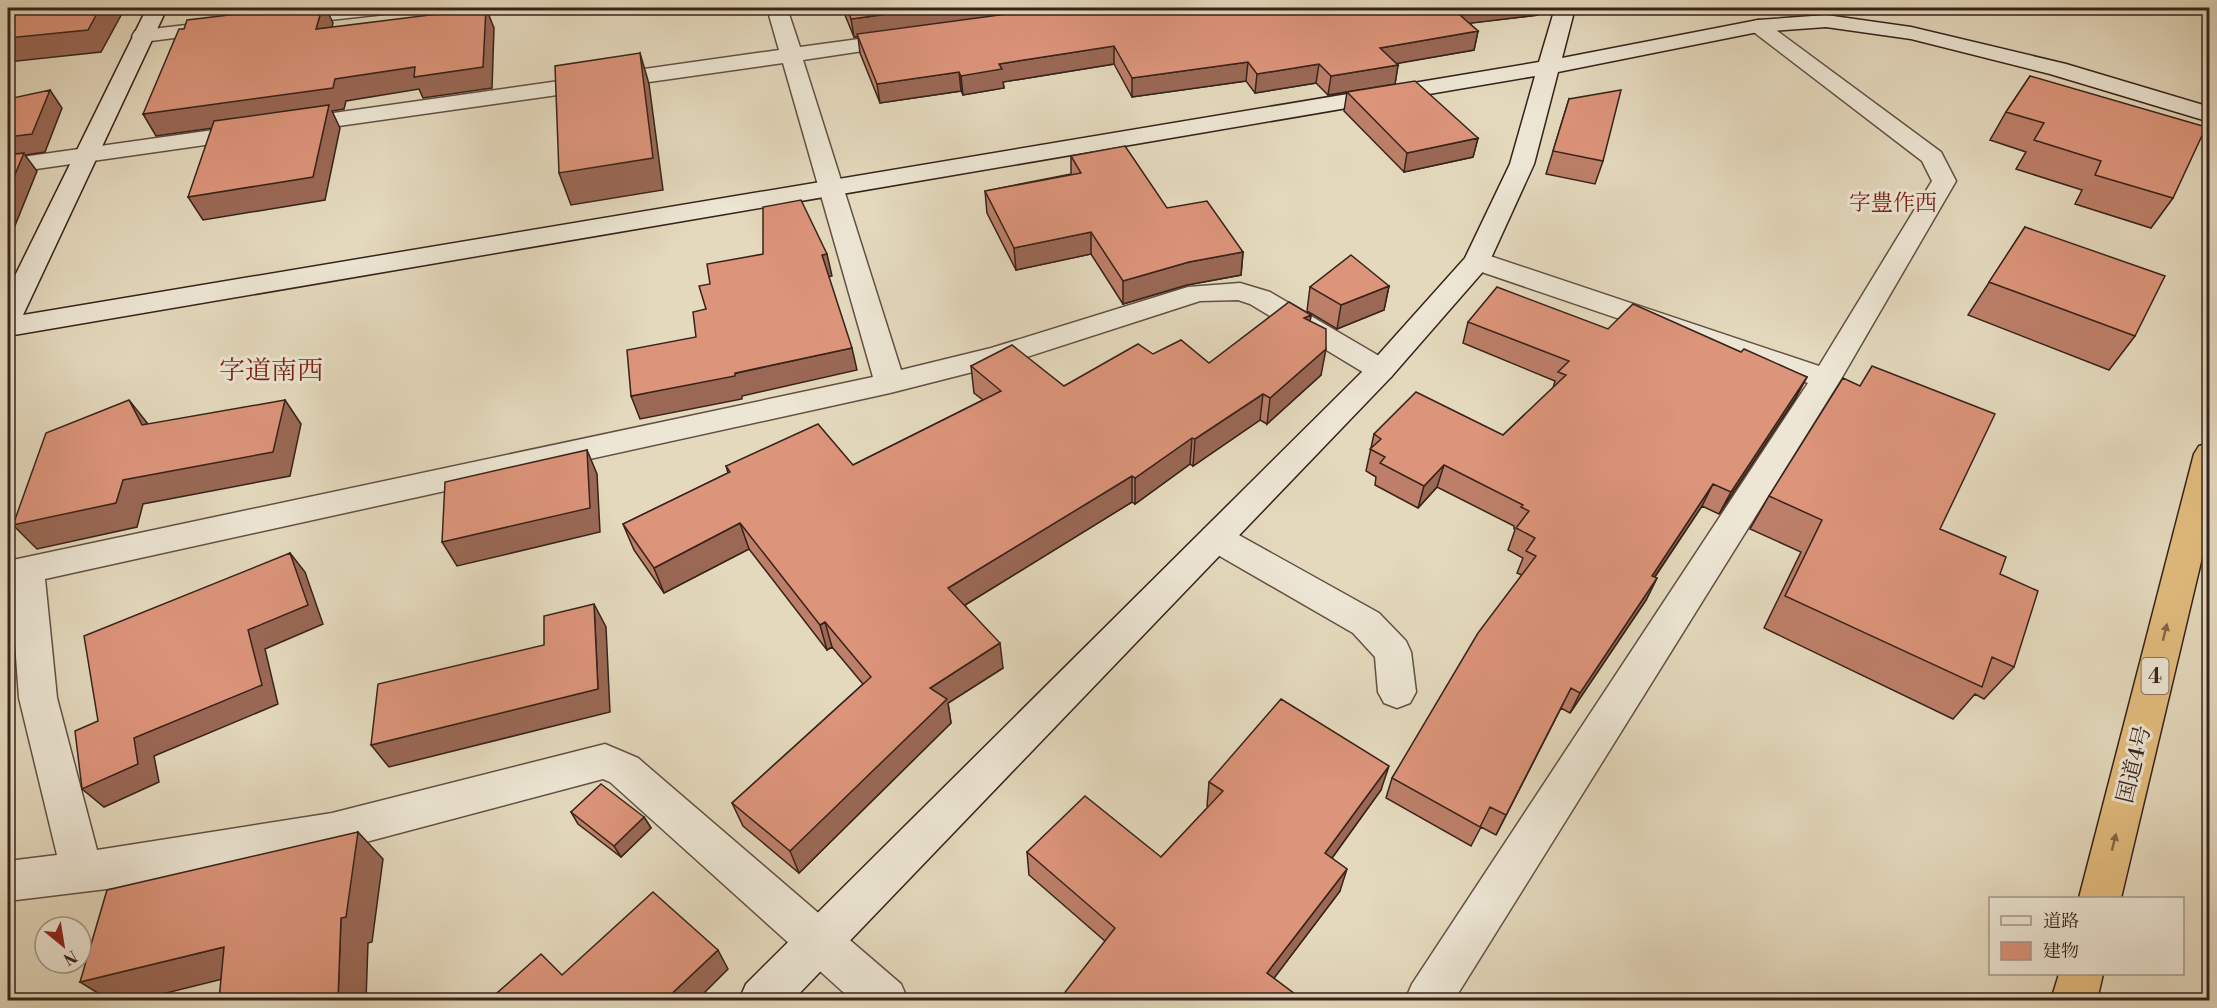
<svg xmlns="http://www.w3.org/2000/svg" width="2217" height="1008" font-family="'Libre Bodoni','Noto Serif JP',serif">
  <rect width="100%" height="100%" fill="#e4d9bd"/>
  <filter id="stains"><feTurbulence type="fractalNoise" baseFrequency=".00333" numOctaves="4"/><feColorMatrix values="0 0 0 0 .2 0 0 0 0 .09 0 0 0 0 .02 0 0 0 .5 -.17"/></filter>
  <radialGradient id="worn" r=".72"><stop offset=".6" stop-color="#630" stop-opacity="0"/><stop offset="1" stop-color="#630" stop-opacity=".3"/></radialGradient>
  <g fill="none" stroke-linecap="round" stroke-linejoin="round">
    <g stroke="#625044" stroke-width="3">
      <path id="street" d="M 333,8 L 394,8 L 391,12 L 384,14 L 285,25 L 278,23 L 275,19 L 278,15 L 285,13 Z
        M 767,8 L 787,8 L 800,47 L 903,33 L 911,34 L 914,39 L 911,44 L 903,45 L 803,60 L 901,370 L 991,348 L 1188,287 L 1240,283 L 1270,292 L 1391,363 L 1396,370 L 1391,377 L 1381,380 L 1371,377 L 1250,304 L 1238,300 L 1200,301 L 1008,363 L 890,393 L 45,579 L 57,698 L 97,850 L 332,813 L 605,744 L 638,758 L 901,984 L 908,1000 L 852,1000 L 610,782 L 603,779 L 332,851 L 115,888 L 8,901 L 8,861 L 57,855 L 19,698 L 11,587 L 8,587 L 8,561 L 873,377 L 783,63 L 8,173 L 8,159 L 779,50 Z
        M 1758,20 L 1765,22 L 1941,152 L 1956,181 L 1841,379 L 1454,1000 L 1405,1000 L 1412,984 L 1808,383 L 1467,267 L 1464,261 L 1467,255 L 1477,253 L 1487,255 L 1819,366 L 1932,181 L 1922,161 L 1751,30 L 1748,26 L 1751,22 Z
        M 221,21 L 228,23 L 231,27 L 228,31 L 143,42 L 135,41 L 132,36 L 135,31 L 143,30 Z
        M 1216,525 L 1228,529 L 1379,613 L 1406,641 L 1411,652 L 1416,692 L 1410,703 L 1397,708 L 1384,703 L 1378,692 L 1375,657 L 1353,633 L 1204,547 L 1199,538 L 1204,529 Z"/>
    </g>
    <g stroke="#37231b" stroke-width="3">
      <path id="secondary" d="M 147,8 L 167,8 L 23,315 L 1539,62 L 1555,8 L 1575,8 L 1562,58 L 1758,20 L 1826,15 L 1911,27 L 2066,64 L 2210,107 L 2210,122 L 2050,74 L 1911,39 L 1826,27 L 1758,32 L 1558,72 L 1534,164 L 1487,267 L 1391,377 L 793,1000 L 739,1000 L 746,984 L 1371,363 L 1465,258 L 1510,164 L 1535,76 L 8,336 L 8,290 Z"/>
    </g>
    <g stroke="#37231b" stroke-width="3">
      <path id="highway" d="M 2210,443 L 2210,524 L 2121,898 L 2079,898 L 2194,454 L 2199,446 Z
        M 2059,974 L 2103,974 L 2097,1000 L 2051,1000 Z"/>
    </g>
    <use href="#street" fill="#ede6d4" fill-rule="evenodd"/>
    <use href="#secondary" fill="#ede6d4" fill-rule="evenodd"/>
    <use href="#highway" fill="#e2bc7e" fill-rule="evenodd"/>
  </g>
  <path fill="#bd7f69" stroke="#37231b" stroke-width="1.5" d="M 844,8 L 1540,8 L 1538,15 L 1469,23 L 1478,31 L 1474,50 L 1397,63 L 1398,65 L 1395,84 L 1328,95 L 1316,83 L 1255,93 L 1246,81 L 1132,97 L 1114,64 L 1003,82 L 1004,88 L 963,95 L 961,91 L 880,103 L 860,53 L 858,37 L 854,37 L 845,15 Z
    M 2030,76 L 2173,198 L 2151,228 L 2075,204 L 2082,190 L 2016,169 L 2026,152 L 1990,140 L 2006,112 Z
    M 1347,92 L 1478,138 L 1473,157 L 1404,172 L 1344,111 Z
    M 1569,99 L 1603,161 L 1595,184 L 1546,174 Z
    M 1071,156 L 1167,208 L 1243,252 L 1241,275 L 1187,285 L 1123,304 L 1091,254 L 1016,270 L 987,213 L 985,191 L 1071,174 Z
    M 2025,227 L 2135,336 L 2109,370 L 1968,315 Z
    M 1389,286 L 1384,310 L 1337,329 L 1307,311 L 1310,287 Z
    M 1311,315 L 1310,322 L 1321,375 L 1267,424 L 1260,420 L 1193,466 L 1190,464 L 1135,504 L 1132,502 L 965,605 L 1003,668 L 948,703 L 951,723 L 799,873 L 743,826 L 732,803 L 863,684 L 832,647 L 827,650 L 749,549 L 664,593 L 634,550 L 623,524 L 728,473 L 726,466 L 853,465 L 983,400 L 974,393 L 971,366 L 1064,386 L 1153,354 L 1209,363 Z
    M 1468,322 L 1608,329 L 1741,352 L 1807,377 L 1795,399 L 1719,514 L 1702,506 L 1655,577 L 1657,578 L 1646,600 L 1570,713 L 1561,708 L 1496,835 L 1481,827 L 1471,846 L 1386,798 L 1392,778 L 1522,575 L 1517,573 L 1523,558 L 1508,550 L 1515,530 L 1514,529 L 1514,526 L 1437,487 L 1418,508 L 1375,485 L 1376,477 L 1366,471 L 1374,434 L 1503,435 L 1553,388 L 1555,381 L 1463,343 Z
    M 1769,496 L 2000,574 L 2014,667 L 1984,699 L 1975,694 L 1953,719 L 1764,628 L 1801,552 L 1750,529 Z
    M 1209,782 L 1381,790 L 1332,858 L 1340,891 L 1274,978 L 1105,941 L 1029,875 L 1027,852 L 1161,857 L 1208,807 L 1207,806 Z
    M 571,812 L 644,817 L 651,828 L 621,857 L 578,824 Z"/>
  <path fill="#9a6855" stroke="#37231b" stroke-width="1.5" d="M 100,8 L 125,8 L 101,52 L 8,62 L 8,38 Z
    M 322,8 L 326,8 L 333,23 L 326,50 L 316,29 Z
    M 486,8 L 494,28 L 492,88 L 423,98 L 419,89 L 346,101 L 344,109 L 332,111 L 340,128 L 325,200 L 203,220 L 188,197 L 327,112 L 156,136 L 143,114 L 335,79 Z
    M 932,8 L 1067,8 L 854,37 L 851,19 Z
    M 1452,8 L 1540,8 L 1538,15 L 1448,26 Z
    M 1478,31 L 1474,50 L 1377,67 L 1380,48 Z
    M 1114,46 L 1114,64 L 1003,82 L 1004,88 L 963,95 L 961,76 L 999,64 Z
    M 640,53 L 649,84 L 663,190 L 571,205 L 559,173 Z
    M 1248,62 L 1246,81 L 1132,97 L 1132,78 Z
    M 1319,64 L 1316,83 L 1255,93 L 1257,74 Z
    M 1398,65 L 1395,84 L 1328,95 L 1331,76 Z
    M 959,72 L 961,91 L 880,103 L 877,84 Z
    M 50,90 L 62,108 L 45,152 L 25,155 L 37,171 L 8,243 L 8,137 Z
    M 1478,138 L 1473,157 L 1404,172 L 1407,153 Z
    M 1091,232 L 1091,254 L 1016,270 L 1014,248 Z
    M 1243,252 L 1241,275 L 1187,285 L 1123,304 L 1123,281 L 1189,262 Z
    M 827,254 L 832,276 L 827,277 L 822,255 Z
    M 1389,286 L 1384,310 L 1337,329 L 1341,305 Z
    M 1311,315 L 1307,341 L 1304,318 Z
    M 852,348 L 857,370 L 742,396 L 742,399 L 640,419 L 631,396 Z
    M 1326,349 L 1321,375 L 1267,424 L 1270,398 Z
    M 1807,377 L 1795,399 L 1719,514 L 1731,492 Z
    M 1263,394 L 1260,420 L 1193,466 L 1195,439 Z
    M 129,400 L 148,424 L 142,425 Z
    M 285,400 L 301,424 L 290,476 L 143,504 L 137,527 L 37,549 L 13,525 L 123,480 Z
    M 1192,438 L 1190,464 L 1135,504 L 1135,478 Z
    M 587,450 L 597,474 L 600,532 L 457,566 L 442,542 Z
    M 1444,465 L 1437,487 L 1418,508 L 1424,486 Z
    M 1132,476 L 1132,502 L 952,613 L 948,588 Z
    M 1713,484 L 1702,506 L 1641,597 L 1652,576 Z
    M 740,523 L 749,549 L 664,593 L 654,568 Z
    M 290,553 L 305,572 L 323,624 L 265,649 L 278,704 L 154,756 L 159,782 L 104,807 L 82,789 L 134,738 L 248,630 Z
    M 1657,578 L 1646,600 L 1570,713 L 1580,693 Z
    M 594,604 L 606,627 L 610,712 L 389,767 L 371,745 L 598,689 Z
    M 825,622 L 832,647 L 827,650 L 820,625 Z
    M 1000,643 L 1003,668 L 948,703 L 951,723 L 799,873 L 790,851 L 930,688 Z
    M 1571,688 L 1561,708 L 1496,835 L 1506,815 Z
    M 1389,766 L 1381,790 L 1319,876 L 1325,853 Z
    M 644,817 L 651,828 L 621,857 L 614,846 Z
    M 358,832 L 383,859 L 372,942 L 368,943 L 366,1000 L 338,1000 L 341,918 Z
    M 1347,869 L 1340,891 L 1262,994 L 1267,973 Z
    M 224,947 L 255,971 L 138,1000 L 109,1000 L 80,982 Z
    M 718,950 L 728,969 L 697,1000 L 665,1000 Z"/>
  <path fill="#dc947a" stroke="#37231b" stroke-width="1.5" d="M 8,8 L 100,8 L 88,30 L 8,38 Z
    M 287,8 L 322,8 L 316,29 L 486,8 L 483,67 L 414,77 L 415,67 L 335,79 L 333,88 L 143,114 L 179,29 L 184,29 L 187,20 Z
    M 847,8 L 932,8 L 851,19 Z
    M 1051,8 L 1452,8 L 1478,31 L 1380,48 L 1398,65 L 1331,76 L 1319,64 L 1257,74 L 1248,62 L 1132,78 L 1114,46 L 999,64 L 1002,69 L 961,76 L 959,72 L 877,84 L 857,34 Z
    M 640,53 L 653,158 L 559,173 L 555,66 Z
    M 2030,76 L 2206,127 L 2173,198 L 2095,175 L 2101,161 L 2034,140 L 2044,123 L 2006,112 Z
    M 1415,81 L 1478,138 L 1407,153 L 1347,92 Z
    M 50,90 L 32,134 L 8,137 L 8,99 Z
    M 1621,90 L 1603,161 L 1553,151 L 1569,99 Z
    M 329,105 L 313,177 L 188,197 L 214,121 Z
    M 1125,146 L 1167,208 L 1207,201 L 1243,252 L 1189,262 L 1123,281 L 1091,232 L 1014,248 L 985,191 L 1081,173 L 1071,156 Z
    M 24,153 L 8,191 L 8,155 Z
    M 801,200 L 827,254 L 822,255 L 852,348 L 735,373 L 735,376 L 631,396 L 627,350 L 696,337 L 693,312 L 706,309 L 699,286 L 710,284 L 707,264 L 763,254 L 763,207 Z
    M 2025,227 L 2165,276 L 2135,336 L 1989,282 Z
    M 1351,255 L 1389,286 L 1341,305 L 1310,287 Z
    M 1497,287 L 1608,329 L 1633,304 L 1741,352 L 1744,349 L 1807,377 L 1731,492 L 1713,484 L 1652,576 L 1657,578 L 1580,693 L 1571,688 L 1506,815 L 1490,807 L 1480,827 L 1392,778 L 1478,633 L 1536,556 L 1526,551 L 1535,538 L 1516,528 L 1529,511 L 1521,507 L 1523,505 L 1444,465 L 1424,486 L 1380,463 L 1385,457 L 1370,449 L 1381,439 L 1374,434 L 1416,392 L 1503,435 L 1566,375 L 1558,372 L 1569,361 L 1468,322 Z
    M 1289,302 L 1311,315 L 1304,318 L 1326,329 L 1326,349 L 1270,398 L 1263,394 L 1195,439 L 1192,438 L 1135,478 L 1132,476 L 948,588 L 1000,643 L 930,688 L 947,699 L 790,851 L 732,803 L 871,677 L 825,622 L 820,625 L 740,523 L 654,568 L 623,524 L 730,472 L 726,466 L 818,424 L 853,465 L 1001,391 L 971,366 L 1012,345 L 1064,386 L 1138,344 L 1153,354 L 1181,340 L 1209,363 Z
    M 1872,366 L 1995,414 L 1940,529 L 2006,557 L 2000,574 L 2038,591 L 2014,667 L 1992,657 L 1982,687 L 1785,596 L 1822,520 L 1769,496 L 1843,378 L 1860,386 Z
    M 129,400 L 142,425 L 285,400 L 273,452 L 123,480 L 116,503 L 13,525 L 46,433 Z
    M 587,450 L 590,508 L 442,542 L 445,482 Z
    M 290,553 L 308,605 L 248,630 L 262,685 L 134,738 L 138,764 L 82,789 L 75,731 L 98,721 L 84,636 Z
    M 594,604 L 598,689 L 371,745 L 378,684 L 544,645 L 544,616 Z
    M 1281,699 L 1389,766 L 1325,853 L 1347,869 L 1267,973 L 1303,1000 L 1059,1000 L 1115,928 L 1027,852 L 1085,796 L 1161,857 L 1223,791 L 1209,782 Z
    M 601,784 L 644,817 L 614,846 L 571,812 Z
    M 358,832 L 346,917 L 341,918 L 338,1000 L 219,1000 L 224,947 L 80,982 L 107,890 Z
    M 653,892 L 718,950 L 665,1000 L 489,1000 L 541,954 L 562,975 Z"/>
  <defs><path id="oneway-solid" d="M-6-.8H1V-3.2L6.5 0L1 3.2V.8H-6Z" transform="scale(1.5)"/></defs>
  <g fill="#846848">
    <use href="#oneway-solid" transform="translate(2165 632) rotate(-76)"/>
    <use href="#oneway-solid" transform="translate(2114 842) rotate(-76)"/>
  </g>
  <g text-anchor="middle" stroke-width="6" stroke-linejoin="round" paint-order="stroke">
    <rect fill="#ede6d4" stroke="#6e5e52" stroke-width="1.5" x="2141.5" y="658" width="27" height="36" rx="4.5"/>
    <g font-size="21" font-weight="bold" fill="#37231b">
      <text x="2155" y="683">4</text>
    </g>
    <g font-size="22" fill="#7a1f14" stroke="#ede6d4">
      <text x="1893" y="210">字豊作西</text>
    </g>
    <g font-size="22" fill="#37231b" stroke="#ede6d4">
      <text transform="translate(2133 764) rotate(-76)" y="8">国道4号</text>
    </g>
    <g font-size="26" fill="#7a1f14" stroke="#ede6d4">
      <text x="271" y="379">字道南西</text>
    </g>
  </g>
  <rect width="2217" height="1008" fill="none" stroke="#e4d9bd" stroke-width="30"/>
  <rect x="9" y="9" width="2199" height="990" fill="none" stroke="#37231b" stroke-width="3"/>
  <rect x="15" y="15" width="2187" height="978" fill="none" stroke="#37231b" stroke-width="1.5"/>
  <rect x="1989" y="897" width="195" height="78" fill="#ede6d4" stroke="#a4988a" stroke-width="1.5"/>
  <rect x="2001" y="916" width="30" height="9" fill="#ede6d4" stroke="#a4988a" stroke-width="1.5"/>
  <text x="2043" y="927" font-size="18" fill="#37231b">道路</text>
  <rect x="2001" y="942" width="30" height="18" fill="#dc947a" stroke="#a4988a" stroke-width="1.5"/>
  <text x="2043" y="957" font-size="18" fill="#37231b">建物</text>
  <g transform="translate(63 945) rotate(150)"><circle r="28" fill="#ede6d4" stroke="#a4988a" stroke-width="1.5"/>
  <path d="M0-4.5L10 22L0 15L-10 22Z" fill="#8f2418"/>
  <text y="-9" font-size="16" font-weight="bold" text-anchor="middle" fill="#37231b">N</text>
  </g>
  <rect width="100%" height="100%" filter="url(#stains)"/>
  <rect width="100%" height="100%" fill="url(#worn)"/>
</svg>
